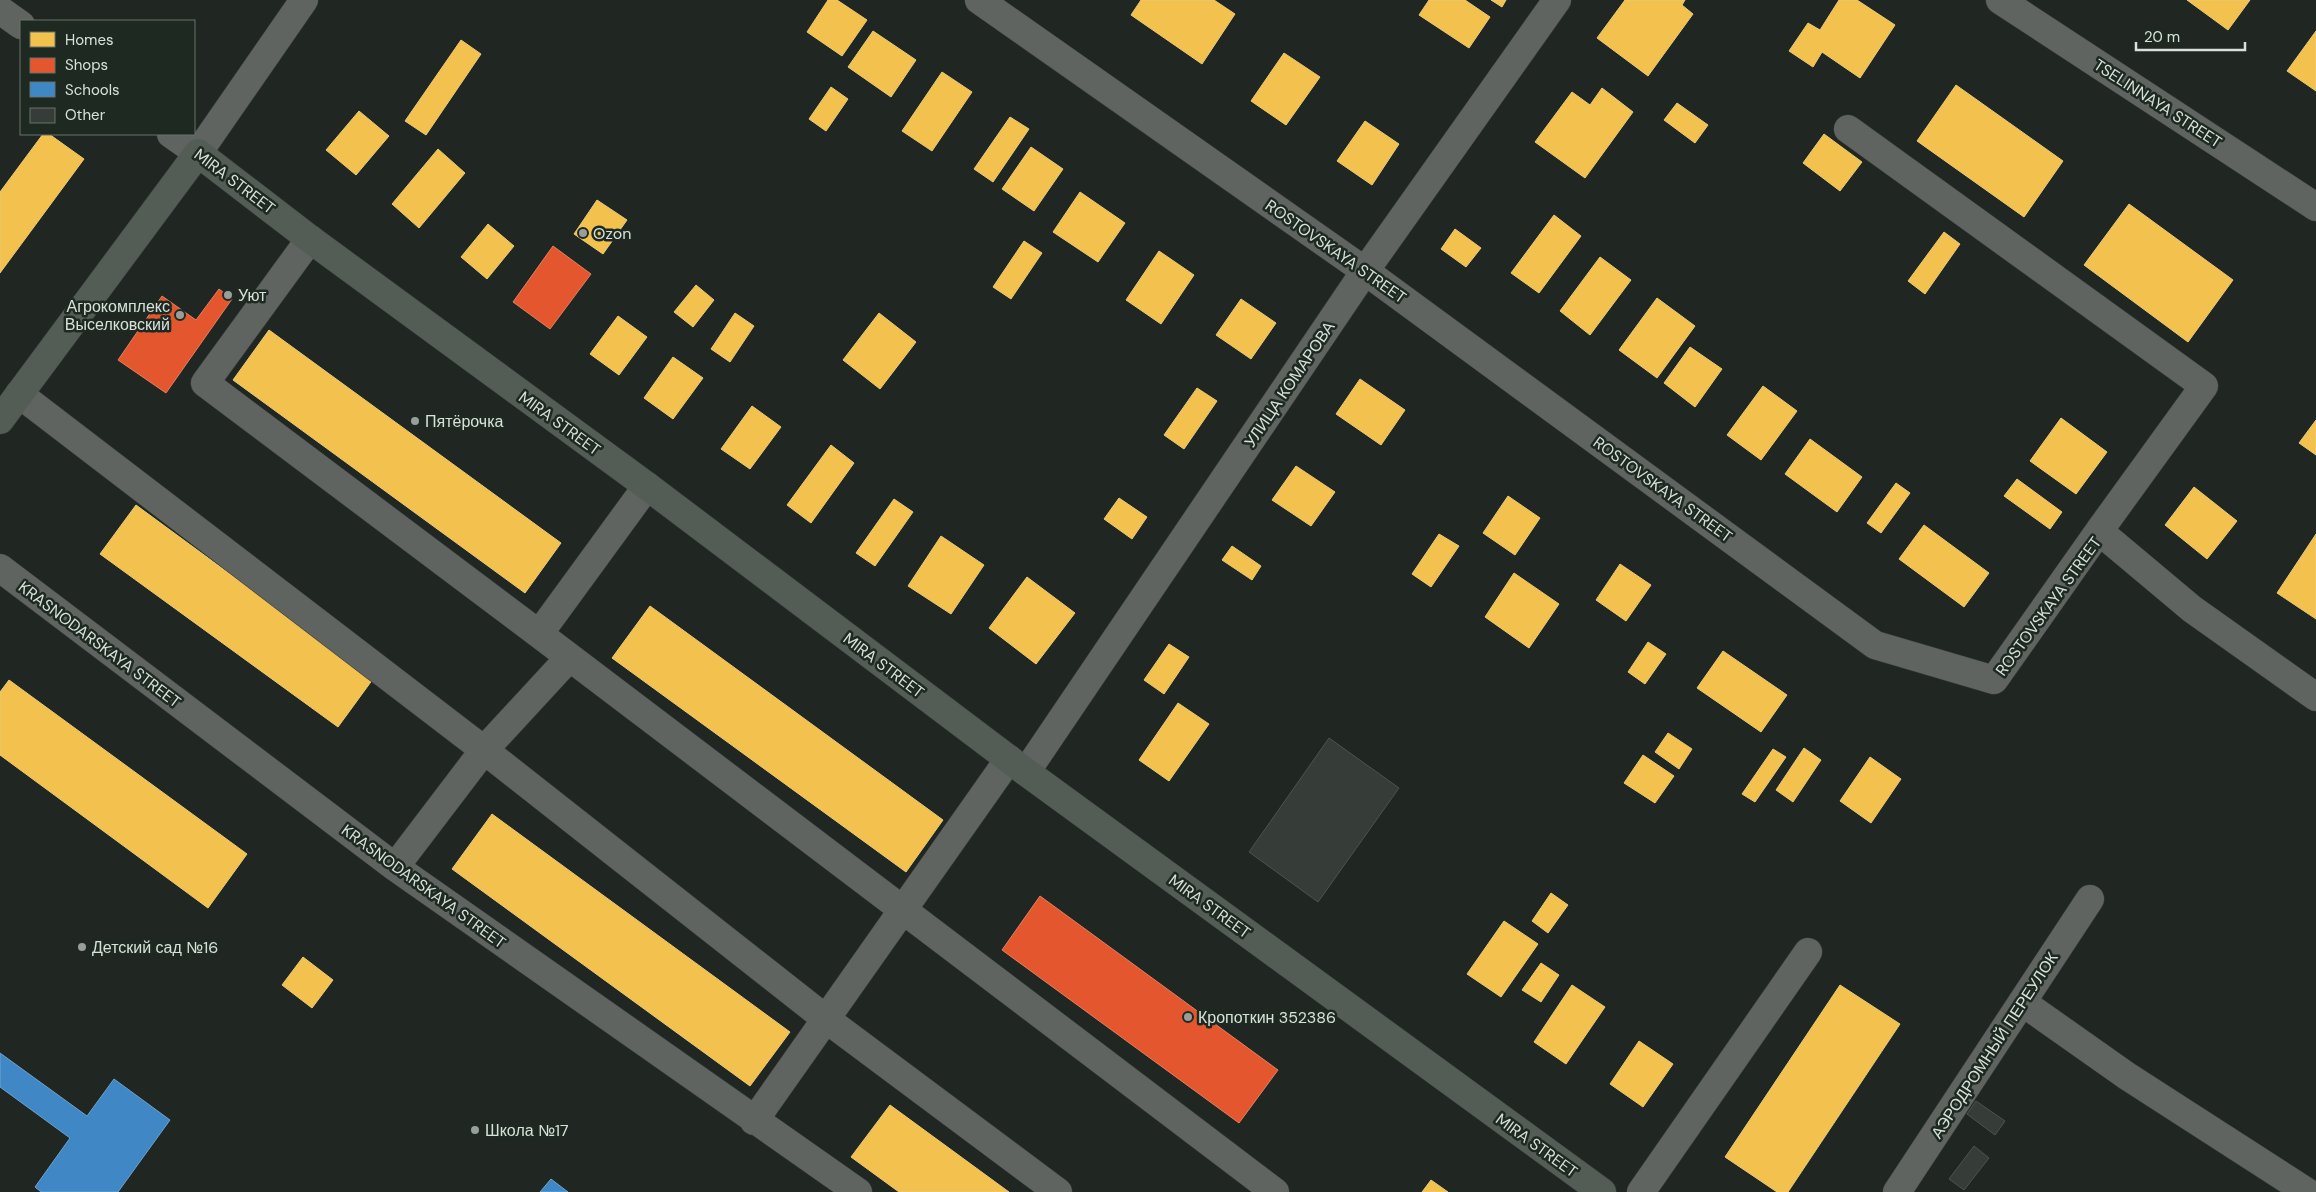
<svg xmlns="http://www.w3.org/2000/svg" width="2316" height="1192" font-family="'DM Sans',sans-serif">
  <rect width="100%" height="100%" fill="#202622"/>
  <path fill="#f2c14e" stroke="#eaca78" d="M 828,0 L 837,0 L 867,20 L 842,56 L 807,32 Z
    M 1141,0 L 1214,0 L 1235,14 L 1202,64 L 1131,15 Z
    M 1429,0 L 1465,0 L 1490,17 L 1469,48 L 1419,15 Z
    M 1491,0 L 1506,0 L 1502,7 Z
    M 1625,0 L 1685,0 L 1682,5 L 1693,14 L 1648,76 L 1597,38 Z
    M 1839,0 L 1857,0 L 1895,25 L 1860,78 L 1822,52 L 1813,67 L 1789,51 L 1808,23 L 1820,30 Z
    M 2187,0 L 2250,0 L 2228,30 Z
    M 873,31 L 916,60 L 891,97 L 848,67 Z
    M 2316,31 L 2316,91 L 2287,71 Z
    M 461,40 L 481,54 L 426,135 L 405,121 Z
    M 1284,53 L 1320,77 L 1286,125 L 1251,101 Z
    M 942,72 L 972,92 L 932,151 L 902,131 Z
    M 1956,85 L 2063,161 L 2024,217 L 1917,141 Z
    M 831,87 L 848,99 L 826,131 L 809,119 Z
    M 1602,88 L 1633,112 L 1585,178 L 1535,142 L 1572,92 L 1590,105 Z
    M 1677,103 L 1708,125 L 1695,143 L 1664,120 Z
    M 359,111 L 389,136 L 356,175 L 326,150 Z
    M 1010,117 L 1029,129 L 993,182 L 974,169 Z
    M 1365,121 L 1399,144 L 1372,185 L 1337,161 Z
    M 43,134 L 49,134 L 84,159 L 0,273 L 0,192 Z
    M 1824,134 L 1862,162 L 1840,191 L 1803,163 Z
    M 1031,147 L 1063,169 L 1034,211 L 1002,189 Z
    M 438,149 L 465,173 L 419,228 L 392,204 Z
    M 1080,192 L 1125,223 L 1098,262 L 1053,232 Z
    M 597,200 L 627,220 L 603,254 L 574,234 Z
    M 2129,204 L 2233,280 L 2188,342 L 2084,265 Z
    M 1554,215 L 1581,236 L 1539,293 L 1511,273 Z
    M 488,224 L 514,246 L 487,279 L 461,257 Z
    M 1455,229 L 1481,248 L 1466,267 L 1441,249 Z
    M 1944,232 L 1960,244 L 1925,294 L 1908,281 Z
    M 1024,241 L 1042,253 L 1011,299 L 993,287 Z
    M 1159,251 L 1194,275 L 1161,324 L 1126,300 Z
    M 1600,257 L 1631,280 L 1590,335 L 1560,311 Z
    M 696,285 L 714,300 L 693,327 L 674,312 Z
    M 1657,298 L 1695,326 L 1657,378 L 1619,350 Z
    M 1241,299 L 1276,323 L 1251,359 L 1216,335 Z
    M 735,313 L 754,326 L 730,362 L 711,349 Z
    M 879,313 L 916,342 L 880,389 L 843,360 Z
    M 618,316 L 647,337 L 619,375 L 590,354 Z
    M 269,330 L 561,543 L 525,593 L 233,380 Z
    M 1690,347 L 1722,369 L 1695,407 L 1664,383 Z
    M 673,357 L 703,378 L 673,419 L 644,398 Z
    M 1360,379 L 1405,410 L 1381,445 L 1336,414 Z
    M 1763,386 L 1797,411 L 1761,460 L 1727,435 Z
    M 1197,388 L 1217,401 L 1184,449 L 1164,435 Z
    M 752,406 L 781,427 L 750,469 L 721,449 Z
    M 2061,418 L 2107,452 L 2076,494 L 2030,461 Z
    M 2316,420 L 2316,455 L 2299,443 Z
    M 1810,439 L 1862,477 L 1837,512 L 1785,474 Z
    M 831,445 L 854,463 L 811,523 L 787,505 Z
    M 1296,466 L 1335,492 L 1311,526 L 1272,500 Z
    M 2017,479 L 2062,512 L 2050,529 L 2004,496 Z
    M 1896,483 L 1910,493 L 1881,533 L 1867,523 Z
    M 2194,487 L 2237,521 L 2207,559 L 2165,525 Z
    M 1508,496 L 1540,518 L 1515,555 L 1483,533 Z
    M 1119,498 L 1147,517 L 1132,539 L 1104,519 Z
    M 894,499 L 913,512 L 875,566 L 856,553 Z
    M 136,505 L 373,679 L 338,727 L 100,554 Z
    M 1924,525 L 1989,573 L 1964,607 L 1899,559 Z
    M 1439,534 L 1459,546 L 1431,587 L 1412,574 Z
    M 2316,534 L 2316,619 L 2277,593 Z
    M 941,536 L 984,565 L 951,614 L 908,586 Z
    M 1232,546 L 1261,566 L 1252,580 L 1222,560 Z
    M 1620,564 L 1651,585 L 1626,621 L 1596,600 Z
    M 1514,573 L 1559,604 L 1529,648 L 1485,617 Z
    M 1027,577 L 1075,613 L 1036,664 L 989,628 Z
    M 650,606 L 943,820 L 906,872 L 612,658 Z
    M 1648,642 L 1666,654 L 1645,684 L 1628,672 Z
    M 1169,644 L 1189,657 L 1164,694 L 1144,680 Z
    M 1723,651 L 1787,695 L 1761,732 L 1697,688 Z
    M 9,680 L 247,854 L 208,908 L 0,755 L 0,692 Z
    M 1178,703 L 1209,724 L 1169,781 L 1139,760 Z
    M 1668,733 L 1692,749 L 1679,769 L 1655,752 Z
    M 1804,748 L 1821,760 L 1793,802 L 1776,790 Z
    M 1773,749 L 1786,757 L 1755,802 L 1742,794 Z
    M 1643,755 L 1674,776 L 1655,803 L 1624,783 Z
    M 1870,757 L 1901,779 L 1871,823 L 1840,801 Z
    M 492,814 L 790,1032 L 750,1086 L 452,869 Z
    M 1551,893 L 1568,905 L 1548,933 L 1532,921 Z
    M 1504,921 L 1538,944 L 1501,997 L 1467,974 Z
    M 303,957 L 333,980 L 312,1008 L 282,985 Z
    M 1541,963 L 1559,975 L 1541,1002 L 1522,990 Z
    M 1572,985 L 1605,1007 L 1566,1064 L 1534,1042 Z
    M 1840,985 L 1900,1024 L 1788,1192 L 1777,1192 L 1725,1157 Z
    M 1639,1041 L 1673,1064 L 1643,1107 L 1610,1084 Z
    M 890,1105 L 1009,1192 L 899,1192 L 851,1157 Z
    M 1431,1180 L 1448,1192 L 1422,1192 Z"/>
  <path fill="#e4572e" stroke="#e08062" d="M 553,246 L 591,274 L 550,329 L 513,302 Z
    M 219,289 L 232,299 L 166,393 L 118,360 L 162,296 L 196,320 Z
    M 1040,896 L 1278,1070 L 1239,1123 L 1002,950 Z"/>
  <path fill="#3f88c5" stroke="#6da2cb" d="M 0,1053 L 87,1116 L 114,1079 L 170,1120 L 118,1192 L 41,1192 L 35,1187 L 70,1138 L 0,1087 Z
    M 551,1179 L 568,1192 L 540,1192 Z"/>
  <path fill="#363c38" stroke="#4e534f" d="M 1329,738 L 1399,788 L 1318,902 L 1249,852 Z
    M 1976,1101 L 2005,1121 L 1995,1135 L 1967,1114 Z
    M 1974,1146 L 1989,1158 L 1964,1190 L 1949,1179 Z"/>
  <g fill="none" stroke-linecap="round" stroke-linejoin="round">
    <g stroke="#3b413d" stroke-width="29">
      <path id="minor" d="M 979,0 L 1365,271 L 1875,645 L 1994,680 L 2099,531 L 2192,609 L 2316,697
        M 2000,0 L 2316,207
        M 0,10 L 21,25
        M 1848,129 L 2204,386 L 2099,531
        M 171,134 L 198,153 L 304,0
        M 310,239 L 205,383 L 539,634 L 1275,1192
        M 19,394 L 484,750 L 826,1019 L 1058,1192
        M 0,568 L 395,867 L 858,1192
        M 539,634 L 647,486
        M 1026,772 L 1365,271 L 1557,0
        M 395,867 L 484,750 L 569,658
        M 2022,1002 L 2127,1076 L 2307,1192
        M 754,1121 L 1009,759
        M 1641,1192 L 1808,952
        M 1897,1192 L 2090,899"/>
    </g>
    <g stroke="#3b413d" stroke-width="29">
      <path id="major" d="M 0,420 L 198,153 L 310,239 L 647,486 L 1026,772 L 1602,1192"/>
    </g>
    <use href="#minor" stroke="#5f6461" stroke-width="28"/>
    <use href="#major" stroke="#535d56" stroke-width="28"/>
  </g>
  <g fill="#989f9a" stroke="#1d2921" stroke-width="2">
    <circle cx="583" cy="233" r="5"/>
    <circle cx="228" cy="295" r="5"/>
    <circle cx="180" cy="315" r="5"/>
    <circle cx="415" cy="421" r="5"/>
    <circle cx="82" cy="947" r="5"/>
    <circle cx="1188" cy="1017" r="5"/>
    <circle cx="475" cy="1130" r="5"/>
  </g>
  <g text-anchor="middle" stroke-width="5" stroke-linejoin="round" paint-order="stroke">
    <g font-size="16" fill="#d8e0da" stroke="#1d2921">
      <text transform="translate(2158 103) rotate(33)" y="6">TSELINNAYA STREET</text>
      <text transform="translate(235 181) rotate(37)" y="6">MIRA STREET</text>
      <text transform="translate(1336 251) rotate(35)" y="6">ROSTOVSKAYA STREET</text>
      <text transform="translate(1289 384) rotate(-56)" y="6">УЛИЦА КОМАРОВА</text>
      <text transform="translate(560 423) rotate(36)" y="6">MIRA STREET</text>
      <text transform="translate(1663 489) rotate(36)" y="6">ROSTOVSKAYA STREET</text>
      <text transform="translate(2048 606) rotate(-54)" y="6">ROSTOVSKAYA STREET</text>
      <text transform="translate(100 644) rotate(37)" y="6">KRASNODARSKAYA STREET</text>
      <text transform="translate(884 665) rotate(37)" y="6">MIRA STREET</text>
      <text transform="translate(424 886) rotate(36)" y="6">KRASNODARSKAYA STREET</text>
      <text transform="translate(1210 906) rotate(36)" y="6">MIRA STREET</text>
      <text transform="translate(1994 1045) rotate(-57)" y="6">АЭРОДРОМНЫЙ ПЕРЕУЛОК</text>
      <text transform="translate(1537 1145) rotate(36)" y="6">MIRA STREET</text>
    </g>
    <g font-size="16" fill="#d8e0da" stroke="#1d2921" text-anchor="start">
      <text x="593" y="239">Ozon</text>
      <text x="238" y="301">Уют</text>
      <text x="170" y="312" text-anchor="end">Агрокомплекс<tspan x="170" dy="18">Выселковский</tspan></text>
      <text x="425" y="427">Пятёрочка</text>
      <text x="92" y="953">Детский сад №16</text>
      <text x="1198" y="1023">Кропоткин 352386</text>
      <text x="485" y="1136">Школа №17</text>
    </g>
  </g>
  <rect x="20" y="20" width="175" height="115" fill="#1d2921" stroke="#68726b"/>
  <rect x="30" y="32" width="25" height="15" fill="#f2c14e" stroke="#68726b"/>
  <text x="65" y="45" font-size="15" fill="#d8e0da">Homes</text>
  <rect x="30" y="58" width="25" height="15" fill="#e4572e" stroke="#68726b"/>
  <text x="65" y="70" font-size="15" fill="#d8e0da">Shops</text>
  <rect x="30" y="82" width="25" height="15" fill="#3f88c5" stroke="#68726b"/>
  <text x="65" y="95" font-size="15" fill="#d8e0da">Schools</text>
  <rect x="30" y="108" width="25" height="15" fill="#363c38" stroke="#68726b"/>
  <text x="65" y="120" font-size="15" fill="#d8e0da">Other</text>
  <path d="M2136 42v8h109v-8" fill="none" stroke="#d8e0da" stroke-width="2.5"/>
  <text x="2144" y="42" font-size="15" fill="#d8e0da" stroke="#1d2921" stroke-width="4" paint-order="stroke">20 m</text>
</svg>
